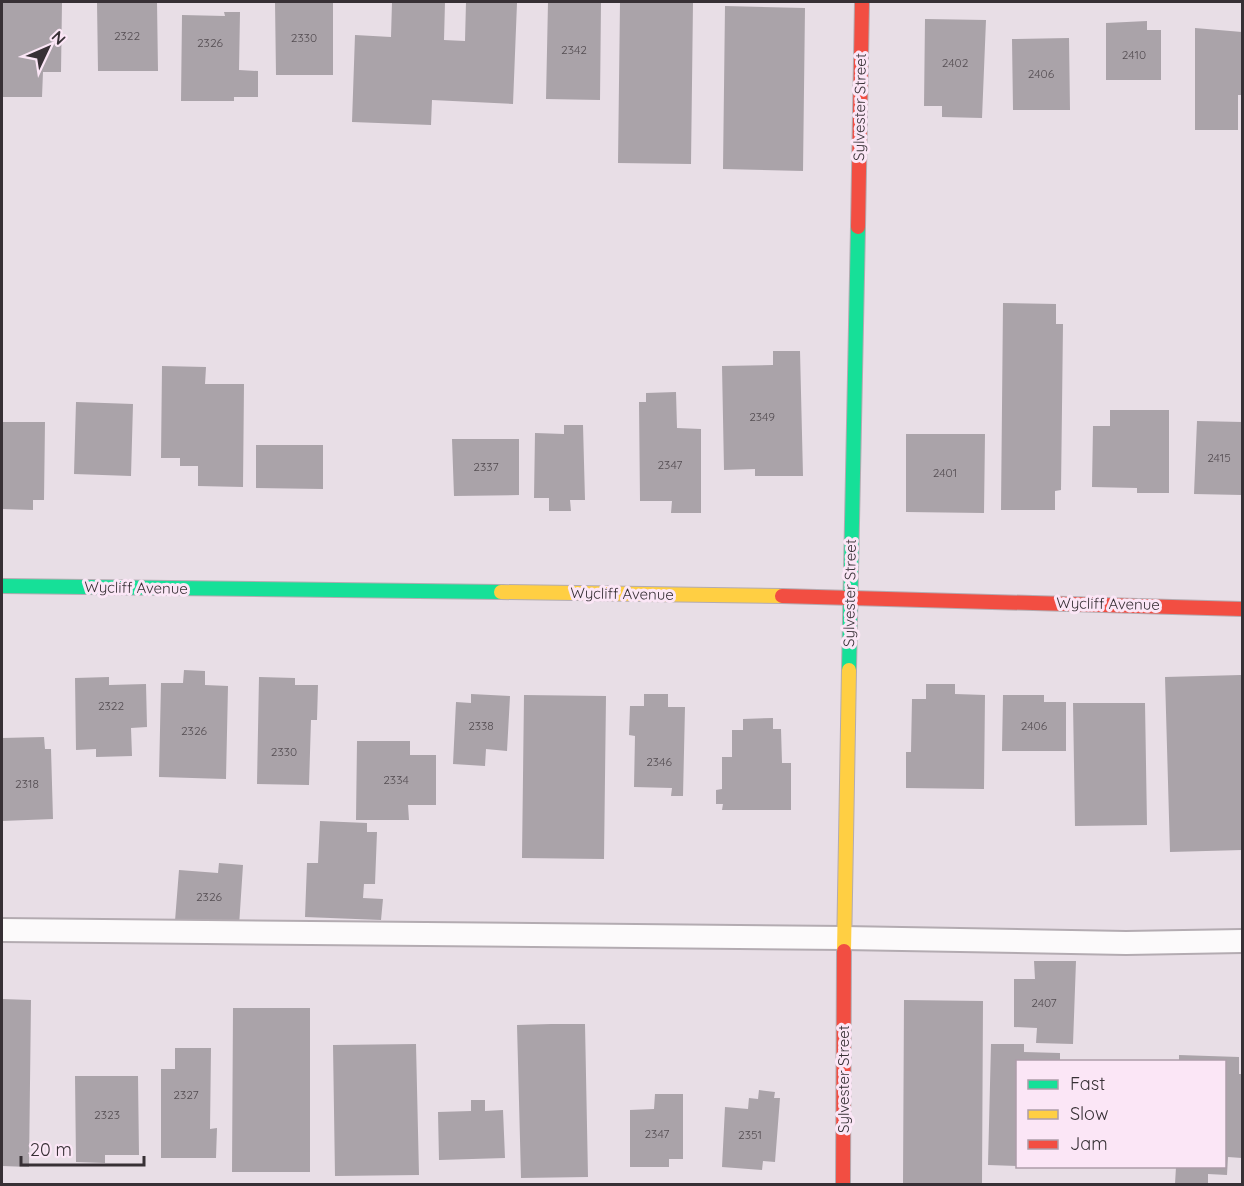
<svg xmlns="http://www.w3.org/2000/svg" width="1244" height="1186" font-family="Quicksand,sans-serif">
  <rect width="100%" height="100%" fill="#e8dee6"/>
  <path fill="#aaa3a9" d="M 2,2 L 62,2 L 61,72 L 43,72 L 42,97 L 2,97 Z
    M 97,2 L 157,2 L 158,71 L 98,71 Z
    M 275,2 L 333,2 L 333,75 L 276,75 Z
    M 392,2 L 445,2 L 444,40 L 465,41 L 466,2 L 517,3 L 513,104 L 432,100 L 431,125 L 352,122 L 355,35 L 391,37 Z
    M 548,2 L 601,2 L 600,100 L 546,99 Z
    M 620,2 L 693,2 L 691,164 L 618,163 Z
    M 725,6 L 805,8 L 803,171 L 723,169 Z
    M 224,12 L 240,12 L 239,70 L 258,71 L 258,97 L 234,97 L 234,101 L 181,101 L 182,15 L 225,16 Z
    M 925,19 L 986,20 L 982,118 L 942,117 L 942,106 L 924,106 Z
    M 1147,21 L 1147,30 L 1161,30 L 1161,80 L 1106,80 L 1106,23 Z
    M 1195,28 L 1242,32 L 1242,95 L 1238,95 L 1238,130 L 1195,130 Z
    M 1069,38 L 1070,110 L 1013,110 L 1012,39 Z
    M 1003,303 L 1056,304 L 1056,324 L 1063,324 L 1061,490 L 1055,491 L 1055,510 L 1001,510 Z
    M 773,351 L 800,351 L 803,476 L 755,476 L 755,469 L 724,470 L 722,366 L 773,365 Z
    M 162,366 L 206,367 L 205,384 L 244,384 L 243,487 L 198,486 L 198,466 L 180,466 L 180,458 L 161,458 Z
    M 676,392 L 677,428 L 701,429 L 701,513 L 671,513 L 672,501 L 640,501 L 639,402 L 646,402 L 646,393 Z
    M 76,402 L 133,404 L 131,476 L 74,474 Z
    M 1110,410 L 1169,410 L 1169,493 L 1137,493 L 1137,488 L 1092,487 L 1093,426 L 1110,426 Z
    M 1197,421 L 1242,422 L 1242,495 L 1194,494 Z
    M 2,422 L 45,422 L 44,500 L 33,500 L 33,510 L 2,509 Z
    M 564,425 L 583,425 L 585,500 L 570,500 L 571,511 L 549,511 L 549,498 L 534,498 L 535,433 L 564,434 Z
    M 906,434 L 985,434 L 984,513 L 906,512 Z
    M 452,439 L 519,439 L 519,495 L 454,496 Z
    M 256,445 L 323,445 L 323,489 L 256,488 Z
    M 184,670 L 205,671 L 205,685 L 228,686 L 226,779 L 159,777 L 161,683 L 183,683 Z
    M 1241,675 L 1242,850 L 1170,852 L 1165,677 Z
    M 109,677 L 109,685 L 146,684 L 147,727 L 131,728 L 132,756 L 96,757 L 96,749 L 76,750 L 75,678 Z
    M 259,677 L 295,678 L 295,685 L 318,685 L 317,720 L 311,720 L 309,785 L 257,784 Z
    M 926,684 L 955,684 L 955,694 L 985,695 L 984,789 L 906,788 L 906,752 L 911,752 L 912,699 L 926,699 Z
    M 471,694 L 510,696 L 507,751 L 486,749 L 485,766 L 453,764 L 456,702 L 471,703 Z
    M 644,694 L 668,694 L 668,707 L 685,707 L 683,796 L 671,796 L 672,788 L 634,787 L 635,736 L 629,735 L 630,706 L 644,706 Z
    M 524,695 L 606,696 L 604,859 L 522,858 Z
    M 1003,695 L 1044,695 L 1044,702 L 1066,702 L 1066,751 L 1002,751 Z
    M 1073,703 L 1145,703 L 1147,825 L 1075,826 Z
    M 773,718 L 773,729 L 781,729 L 782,763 L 791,763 L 791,810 L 722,810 L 723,804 L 716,804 L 716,790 L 722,789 L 722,757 L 732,757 L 732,730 L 743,730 L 743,719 Z
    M 44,737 L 45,749 L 51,749 L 53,819 L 2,821 L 2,738 Z
    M 357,741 L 410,741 L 410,755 L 436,755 L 436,805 L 408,805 L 409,820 L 356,820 Z
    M 320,821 L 367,823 L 367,832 L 377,832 L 375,884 L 364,884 L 363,898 L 383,899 L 381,920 L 305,917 L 307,863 L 318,863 Z
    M 219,863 L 243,865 L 239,926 L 175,921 L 179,870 L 218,873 Z
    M 1034,961 L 1076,961 L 1073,1044 L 1036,1043 L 1037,1028 L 1014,1027 L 1014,979 L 1035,979 Z
    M 2,999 L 31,1000 L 29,1167 L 2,1166 Z
    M 904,1000 L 983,1001 L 982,1184 L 903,1184 Z
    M 233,1008 L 310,1008 L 310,1172 L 232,1172 Z
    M 551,1024 L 585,1024 L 588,1177 L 521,1178 L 517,1025 Z
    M 416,1044 L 419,1175 L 335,1176 L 333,1045 Z
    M 991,1044 L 1024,1044 L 1024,1052 L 1060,1053 L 1060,1062 L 1017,1062 L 1017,1166 L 988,1165 Z
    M 175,1048 L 211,1048 L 210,1129 L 217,1128 L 216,1158 L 161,1158 L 161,1069 L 175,1069 Z
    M 1179,1055 L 1239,1057 L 1239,1074 L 1242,1074 L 1242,1158 L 1228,1157 L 1227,1175 L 1208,1174 L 1208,1184 L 1175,1184 L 1176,1167 L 1224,1166 L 1224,1062 L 1179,1062 Z
    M 75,1076 L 138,1076 L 139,1155 L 105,1155 L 105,1163 L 76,1162 Z
    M 759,1090 L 775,1092 L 774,1098 L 780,1098 L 775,1162 L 763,1161 L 762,1170 L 722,1167 L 725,1107 L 748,1109 L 749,1098 L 758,1099 Z
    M 655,1094 L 683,1094 L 683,1159 L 669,1159 L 669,1167 L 630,1167 L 630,1110 L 654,1109 Z
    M 471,1100 L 485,1100 L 485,1111 L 503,1110 L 505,1158 L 439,1160 L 438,1112 L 471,1111 Z"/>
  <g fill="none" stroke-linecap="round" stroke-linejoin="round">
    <g stroke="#b3abb1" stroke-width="26">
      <path id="lane" d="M 2,930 L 844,938 L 1126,943 L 1242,941"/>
    </g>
    <g stroke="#b3abb1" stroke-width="16">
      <path id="fast" d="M 2,586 L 501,592
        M 849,670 L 858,227"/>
    </g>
    <g stroke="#b3abb1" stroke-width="16">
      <path id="slow" d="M 501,592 L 782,596
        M 844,951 L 849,670"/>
    </g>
    <g stroke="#b3abb1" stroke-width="16">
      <path id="jam" d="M 858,227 L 862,2
        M 782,596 L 1242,609
        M 843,1184 L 844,951"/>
    </g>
    <use href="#lane" stroke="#fcfafb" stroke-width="22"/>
    <use href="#fast" stroke="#16e098" stroke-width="14"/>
    <use href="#slow" stroke="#ffcf43" stroke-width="14"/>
    <use href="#jam" stroke="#f24e42" stroke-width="14"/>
  </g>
  <g text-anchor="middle" stroke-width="6" stroke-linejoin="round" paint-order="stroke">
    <g font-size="12" fill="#544d52">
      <text x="127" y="40">2322</text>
      <text x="304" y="42">2330</text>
      <text x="210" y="47">2326</text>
      <text x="574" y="54">2342</text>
      <text x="1134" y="59">2410</text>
      <text x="955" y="67">2402</text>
      <text x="1041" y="78">2406</text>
      <text x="762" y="421">2349</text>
      <text x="1219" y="462">2415</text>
      <text x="670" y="469">2347</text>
      <text x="486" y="471">2337</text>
      <text x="945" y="477">2401</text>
      <text x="111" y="710">2322</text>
      <text x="481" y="730">2338</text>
      <text x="1034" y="730">2406</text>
      <text x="194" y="735">2326</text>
      <text x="284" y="756">2330</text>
      <text x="659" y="766">2346</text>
      <text x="396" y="784">2334</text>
      <text x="27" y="788">2318</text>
      <text x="209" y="901">2326</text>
      <text x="1044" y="1007">2407</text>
      <text x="186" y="1099">2327</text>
      <text x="107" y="1119">2323</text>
      <text x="657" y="1138">2347</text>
      <text x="750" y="1139">2351</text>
    </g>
    <g font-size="15" fill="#373035" stroke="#fbe6f6">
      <text transform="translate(860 107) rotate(-89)" y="5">Sylvester Street</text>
      <text transform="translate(136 588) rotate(1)" y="5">Wycliff Avenue</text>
      <text transform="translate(850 593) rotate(-89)" y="5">Sylvester Street</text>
      <text transform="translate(622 594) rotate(1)" y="5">Wycliff Avenue</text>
      <text transform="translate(1108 604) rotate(1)" y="5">Wycliff Avenue</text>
      <text transform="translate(844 1079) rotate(-90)" y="5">Sylvester Street</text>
    </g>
  </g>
  <rect width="1244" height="1186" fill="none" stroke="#373035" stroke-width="6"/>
  <rect x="1016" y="1060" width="210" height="108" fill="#fbe6f6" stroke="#ad9da9" stroke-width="1.5"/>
  <rect x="1028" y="1080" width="30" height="9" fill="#16e098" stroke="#ad9da9" stroke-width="1.5"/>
  <text x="1070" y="1090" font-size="18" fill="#373035">Fast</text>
  <rect x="1028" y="1110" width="30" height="9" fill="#ffcf43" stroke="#ad9da9" stroke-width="1.5"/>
  <text x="1070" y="1120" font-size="18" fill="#373035">Slow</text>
  <rect x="1028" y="1140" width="30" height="9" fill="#f24e42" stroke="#ad9da9" stroke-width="1.5"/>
  <text x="1070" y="1150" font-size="18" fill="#373035">Jam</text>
  <g transform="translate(48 48) rotate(46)" stroke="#fbe6f6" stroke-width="4.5" paint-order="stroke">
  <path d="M0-4.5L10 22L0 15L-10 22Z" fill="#373035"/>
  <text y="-9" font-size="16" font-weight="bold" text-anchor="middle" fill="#373035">N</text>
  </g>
  <path d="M21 1156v9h123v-9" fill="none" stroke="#373035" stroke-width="3"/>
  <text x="30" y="1156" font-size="18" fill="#373035" stroke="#fbe6f6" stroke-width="4.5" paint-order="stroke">20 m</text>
</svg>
